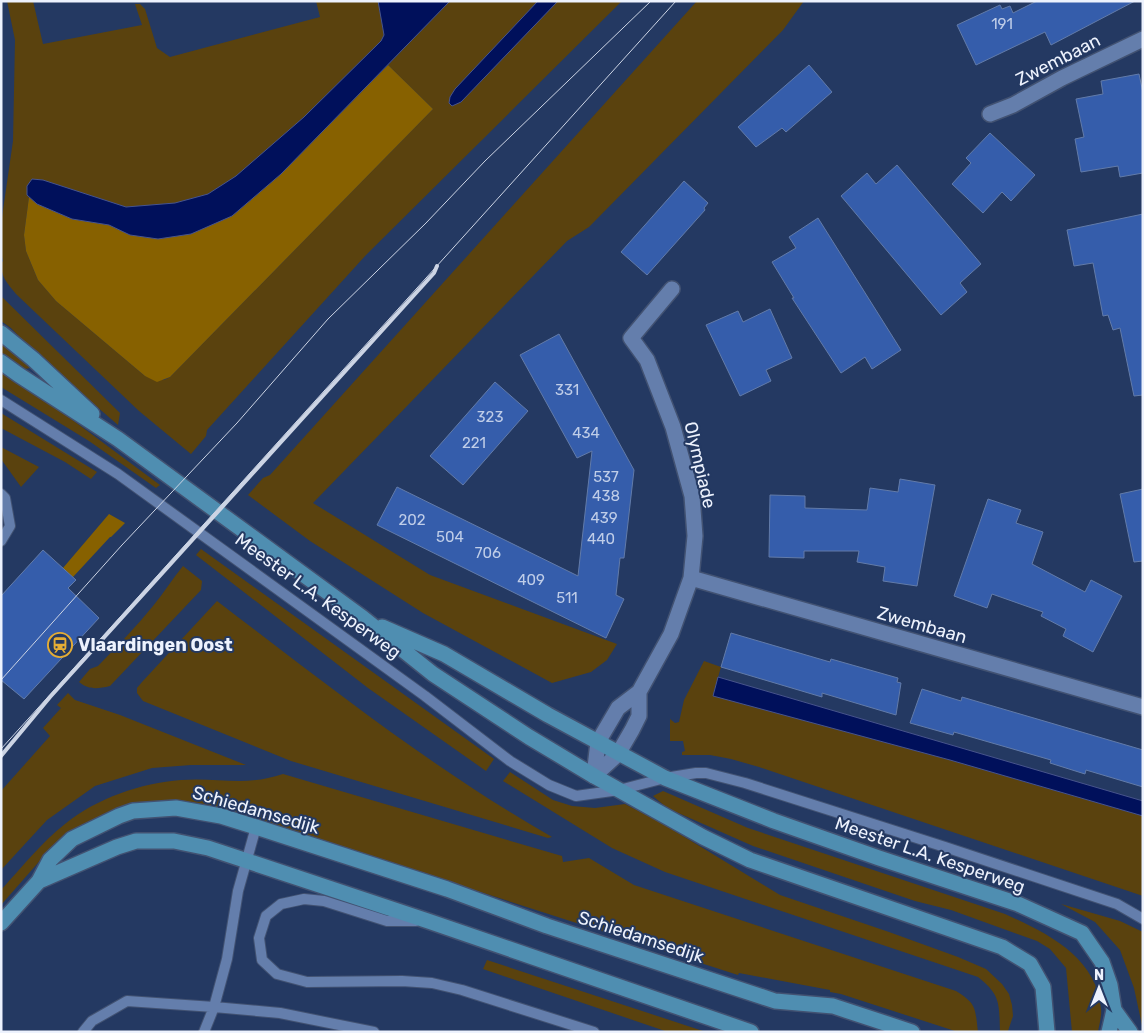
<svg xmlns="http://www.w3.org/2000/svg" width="1144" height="1033" viewBox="0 0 1144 1033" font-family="Rubik,sans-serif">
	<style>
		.green { fill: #5a420e }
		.forest { fill: #876100 }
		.water { fill: #00105b; stroke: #47548c }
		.building { fill: #355dab; stroke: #627ba9 }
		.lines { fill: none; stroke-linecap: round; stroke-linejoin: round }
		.lane-casing { stroke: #425272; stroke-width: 12 }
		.street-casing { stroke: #425272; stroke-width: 18 }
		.secondary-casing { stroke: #425272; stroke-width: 18 }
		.lane { stroke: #647eac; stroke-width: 10 }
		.street { stroke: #647eac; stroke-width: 15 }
		.secondary { stroke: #4f8eb1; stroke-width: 15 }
		.tram { stroke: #ccd4e4; stroke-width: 1 }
		.rail { stroke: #ccd4e4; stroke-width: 4 }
		.labels { text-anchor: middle; stroke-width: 4; stroke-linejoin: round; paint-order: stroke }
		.number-label { font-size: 15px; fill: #bfcde8 }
		.street-label { font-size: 18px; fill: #edf2fd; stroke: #243962 }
		.poi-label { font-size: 18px; font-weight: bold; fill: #edf2fd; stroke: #243962; text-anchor: start }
	</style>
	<rect width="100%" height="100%" fill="#243962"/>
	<!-- green -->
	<path class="green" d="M 7,1 L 33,1 L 43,44 L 142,25 L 135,4 L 140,4 L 145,9 L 157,48 L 170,57 L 320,17 L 316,1 L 378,1 L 384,35 L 381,41 L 304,117 L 236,176 L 208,194 L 175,203 L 126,207 L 43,180 L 27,195 L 29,197 L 24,235 L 26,251 L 38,280 L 56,301 L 145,376 L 164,380 L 170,377 L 433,109 L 388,65 L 450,1 L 538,1 L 455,89 L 461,102 L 558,1 L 622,1 L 366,255 L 207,430 L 206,436 L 191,454 L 139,411 L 16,294 C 7,283 1,277 1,263 L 3,261 L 1,252 L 1,224 L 13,141 L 15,40 Z
		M 697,1 L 804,1 L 783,30 L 589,227 L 567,241 L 313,503 L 430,575 L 617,644 L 607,660 L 591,672 L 552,683 L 423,613 L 310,541 L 248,495 L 263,478 L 270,475 Z
		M 1,296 L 120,413 L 118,425 L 36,354 L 11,328 L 1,321 Z
		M 1,341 L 31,365 L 30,368 L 25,369 L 1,353 Z
		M 1,370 L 51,404 L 160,485 L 156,488 L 89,441 L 1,387 Z
		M 1,413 L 97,472 L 91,479 L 65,462 L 1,428 Z
		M 1,447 L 39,467 L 21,487 L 1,459 Z
		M 201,549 L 494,759 L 486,771 L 368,688 L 196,555 Z
		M 183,566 L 202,581 L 201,590 L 110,686 C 97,689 89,690 79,682 L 90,669 L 98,666 C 117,646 136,627 153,606 C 164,593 172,579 183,566 Z
		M 217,601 C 326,684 433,769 552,837 L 548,838 L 291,761 L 143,701 L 137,693 L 137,688 L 142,682 Z
		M 704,661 L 721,667 L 713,695 L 950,760 L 1143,816 L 1143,896 L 759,767 L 731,759 L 710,755 L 682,755 L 682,752 L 685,751 L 683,741 L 670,741 L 670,719 L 675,723 L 679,722 L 684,700 Z
		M 68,693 L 75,700 L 120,715 L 246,765 L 191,765 L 152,768 L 95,786 L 47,820 L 1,870 L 1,791 L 50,736 L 43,728 L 61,708 L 57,705 Z
		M 510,772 L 553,800 L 572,806 L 595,808 L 625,804 L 660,822 L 780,895 L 889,932 L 958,957 L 986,969 L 1002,984 L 1009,994 L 1012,1005 L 1013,1016 L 1008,1031 L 1000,1032 C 999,1004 1001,995 978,977 L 665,872 L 612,848 L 503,781 Z
		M 283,774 L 562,856 L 563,862 L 589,858 L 634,885 L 956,991 C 977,1004 975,1008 978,1032 L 958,1032 L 841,994 L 830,992 L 830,990 L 739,973 L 738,975 L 216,807 L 179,800 L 134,806 L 44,856 L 1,905 L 1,890 C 22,867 41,843 65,824 C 97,798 141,783 181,780 C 218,777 245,787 283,774 Z
		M 663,791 L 748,828 L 1005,914 C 1047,933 1097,957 1101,1009 C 1102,1016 1099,1025 1098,1032 L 1072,1032 L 1066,968 L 1050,949 L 1037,941 L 951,910 L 915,901 L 753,846 L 667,808 L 653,796 Z
		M 1061,904 L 1120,921 L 1143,932 L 1143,1030 L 1134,988 L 1120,950 L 1095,922 Z
		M 487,960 L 706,1032 L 668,1032 L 483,969 Z"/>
	<!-- forest -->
	<path class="forest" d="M 388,65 L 433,109 L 170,377 L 157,382 L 145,376 L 56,301 L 38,280 L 26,251 L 24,235 L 29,197 L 37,204 L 72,219 L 109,225 L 130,235 L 232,216 L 281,174 Z
		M 109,514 L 125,523 L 111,537 L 110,537 L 73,577 L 63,568 Z"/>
	<!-- water -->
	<path class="water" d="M 378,1 L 450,1 L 281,174 L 232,216 L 191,234 L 158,239 L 130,235 L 109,225 L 72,219 L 37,204 L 27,195 L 27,186 L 32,179 L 43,180 L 126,207 L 175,203 L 208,194 L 236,176 L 304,117 L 381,41 L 384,35 Z
		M 538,1 L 558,1 L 461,102 L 452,106 L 449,103 L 450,97 L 455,89 Z
		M 718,677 L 1143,801 L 1143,816 L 950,760 L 713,696 Z"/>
	<!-- building -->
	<path class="building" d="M 1037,1 L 1135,1 L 1051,45 L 1045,32 L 976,65 L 957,25 L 1000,5 L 1002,9 L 1010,6 L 1013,13 Z
		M 809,65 L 832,92 L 786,132 L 782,128 L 756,147 L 738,127 Z
		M 1139,74 L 1143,93 L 1143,173 L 1120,177 L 1118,166 L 1081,172 L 1075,139 L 1084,137 L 1076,99 L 1103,94 L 1101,81 Z
		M 990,133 L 1035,175 L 1011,201 L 1002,192 L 983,213 L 952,184 L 971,163 L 966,158 Z
		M 897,165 L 981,264 L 960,283 L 967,292 L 941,315 L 841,196 L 867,173 L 876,184 Z
		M 684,181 L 708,203 L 704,208 L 705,210 L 647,275 L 621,252 Z
		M 1143,214 L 1143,395 L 1134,396 L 1120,328 L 1113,330 L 1108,315 L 1103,316 L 1093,263 L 1074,266 L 1067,230 Z
		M 818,218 L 901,350 L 872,369 L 865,357 L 841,373 L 792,298 L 794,298 L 772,262 L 796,248 L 789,237 Z
		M 770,309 L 792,358 L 766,370 L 771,381 L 740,396 L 706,325 L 738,311 L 743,322 Z
		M 559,334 L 634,470 L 624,558 L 620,558 L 616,595 L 624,599 L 606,638 L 377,525 L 397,487 L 578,576 L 592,451 L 577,458 L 520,355 Z
		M 495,382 L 528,411 L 463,485 L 430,456 Z
		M 900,479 L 935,485 L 917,586 L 883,581 L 885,567 L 857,562 L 859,551 L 804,551 L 804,558 L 769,557 L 770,495 L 805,496 L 805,508 L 867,510 L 870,488 L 898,492 Z
		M 1143,489 L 1143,561 L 1134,562 L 1120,494 Z
		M 988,499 L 1021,510 L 1016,523 L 1043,532 L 1032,564 L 1085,592 L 1091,580 L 1122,596 L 1093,652 L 1063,636 L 1066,629 L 1041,616 L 1043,612 L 992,594 L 987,608 L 954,596 Z
		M 43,550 L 76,580 L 68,588 L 99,618 L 24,699 L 1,680 L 1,596 Z
		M 731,633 L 830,662 L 831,659 L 898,678 L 897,682 L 901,683 L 896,715 L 822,693 L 822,697 L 721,667 Z
		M 922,689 L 961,701 L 962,697 L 1143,750 L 1143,787 L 1086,770 L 1085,774 L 1050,763 L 1051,760 L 954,732 L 953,735 L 910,723 Z"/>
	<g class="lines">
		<defs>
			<path id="lane" d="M 1,400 L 118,474 L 425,696 L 510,761 L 549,785 L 576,796 L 619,790 L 665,778 L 696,773 L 706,773 L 745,783 L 945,847 L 1117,904 L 1143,919
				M 1,494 L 5,498 L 10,526 L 1,541
				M 416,921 L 387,921 L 324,901 L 304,899 L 281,904 L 266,916 L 259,938 L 262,960 L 277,974 L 307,982 L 402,981 L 432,983 L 462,990 L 594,1032
				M 83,1032 L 92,1021 L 127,1001 L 214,1007 L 280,1013 L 374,1032
				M 204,1032 L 214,1007 L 227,959 L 238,891 L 256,827"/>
			<path id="street" d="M 990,114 L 1013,105 L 1062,78 L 1143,39
				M 691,578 L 1143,707
				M 594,776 L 598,742 L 618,708 L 639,692 L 671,634 L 691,578 L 695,536 L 692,496 L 673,427 L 647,360 L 631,338 L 672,289
				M 594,776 L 618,754 L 632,730 L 639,716 L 639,692"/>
			<path id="secondary" d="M 1,333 L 33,359 L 92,414
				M 1,362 L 19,375 L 118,439 L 363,618 L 433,674 L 529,737 L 594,776 L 703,837 L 750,860 L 1002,947 L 1030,964 L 1043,987 L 1047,1032
				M 382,627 L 444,654 L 548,715 L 665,778 L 774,821 L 879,858 L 1018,904 L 1082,933 L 1102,962 L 1110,985 L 1114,1010 L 1109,1032
				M 39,881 L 117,847 L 136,841 L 174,841 L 208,848 L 428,921 L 751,1032
				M 1,923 L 39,881 L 50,860 L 72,839 L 119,816 L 133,811 L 176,808 L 221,816 L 256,827 L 447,889 L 547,926 L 775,1001 L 833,1006 L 912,1032
				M 1114,1010 L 1130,1032"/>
		</defs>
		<!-- lane casing -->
		<use href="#lane" class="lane-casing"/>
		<!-- street casing -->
		<use href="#street" class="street-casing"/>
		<!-- secondary casing -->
		<use href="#secondary" class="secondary-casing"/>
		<!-- lane -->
		<use href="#lane" class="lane"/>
		<!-- street -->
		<use href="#street" class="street"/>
		<!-- secondary -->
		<use href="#secondary" class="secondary"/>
		<!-- tram -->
		<path class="tram" d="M 1,680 L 122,545 L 237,423 L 328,319 L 426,223 L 485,161 L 651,1
			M 1,749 L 676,1"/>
		<!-- rail -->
		<path class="rail" d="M 1,756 L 50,697 L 434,273 L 437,266"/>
	</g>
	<!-- icons -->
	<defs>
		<symbol id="station-ring" viewBox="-11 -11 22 22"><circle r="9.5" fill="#243962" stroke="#e5ad35" stroke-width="1.5"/><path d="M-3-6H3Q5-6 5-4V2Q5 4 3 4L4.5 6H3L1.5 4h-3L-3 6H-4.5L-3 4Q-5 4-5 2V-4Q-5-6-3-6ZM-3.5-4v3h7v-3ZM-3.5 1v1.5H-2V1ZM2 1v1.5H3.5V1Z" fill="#e5ad35"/></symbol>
	</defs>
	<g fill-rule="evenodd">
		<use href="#station-ring" x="46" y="631" width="28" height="28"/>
	</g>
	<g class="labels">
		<!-- number labels -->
		<g class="number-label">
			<text x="1002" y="29">191</text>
			<text x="567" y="395">331</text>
			<text x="490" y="422">323</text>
			<text x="586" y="438">434</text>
			<text x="474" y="448">221</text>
			<text x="606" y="482">537</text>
			<text x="606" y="501">438</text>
			<text x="604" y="523">439</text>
			<text x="412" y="525">202</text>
			<text x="450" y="542">504</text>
			<text x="601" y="544">440</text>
			<text x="488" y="558">706</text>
			<text x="531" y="585">409</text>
			<text x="567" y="603">511</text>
		</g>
		<!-- street labels -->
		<g class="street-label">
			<text transform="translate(1058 60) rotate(-27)" y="6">Zwembaan</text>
			<text transform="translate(700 465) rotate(77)" y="6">Olympiade</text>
			<text transform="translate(318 596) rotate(36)" y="6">Meester L.A. Kesperweg</text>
			<text transform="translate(922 625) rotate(16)" y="6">Zwembaan</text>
			<text transform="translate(256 810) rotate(16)" y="6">Schiedamsedijk</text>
			<text transform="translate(930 855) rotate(19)" y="6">Meester L.A. Kesperweg</text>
			<text transform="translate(641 937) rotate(18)" y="6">Schiedamsedijk</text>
		</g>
		<!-- poi labels -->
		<g class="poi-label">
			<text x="78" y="651">Vlaardingen Oost</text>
		</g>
	</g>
	<!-- border -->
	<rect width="1144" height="1033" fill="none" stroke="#edf2fd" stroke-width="5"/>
	<!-- north arrow -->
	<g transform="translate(1099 988)" stroke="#243962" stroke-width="4" paint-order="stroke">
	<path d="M0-4L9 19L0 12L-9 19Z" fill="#edf2fd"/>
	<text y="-8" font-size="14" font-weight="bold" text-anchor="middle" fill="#edf2fd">N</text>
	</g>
</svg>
